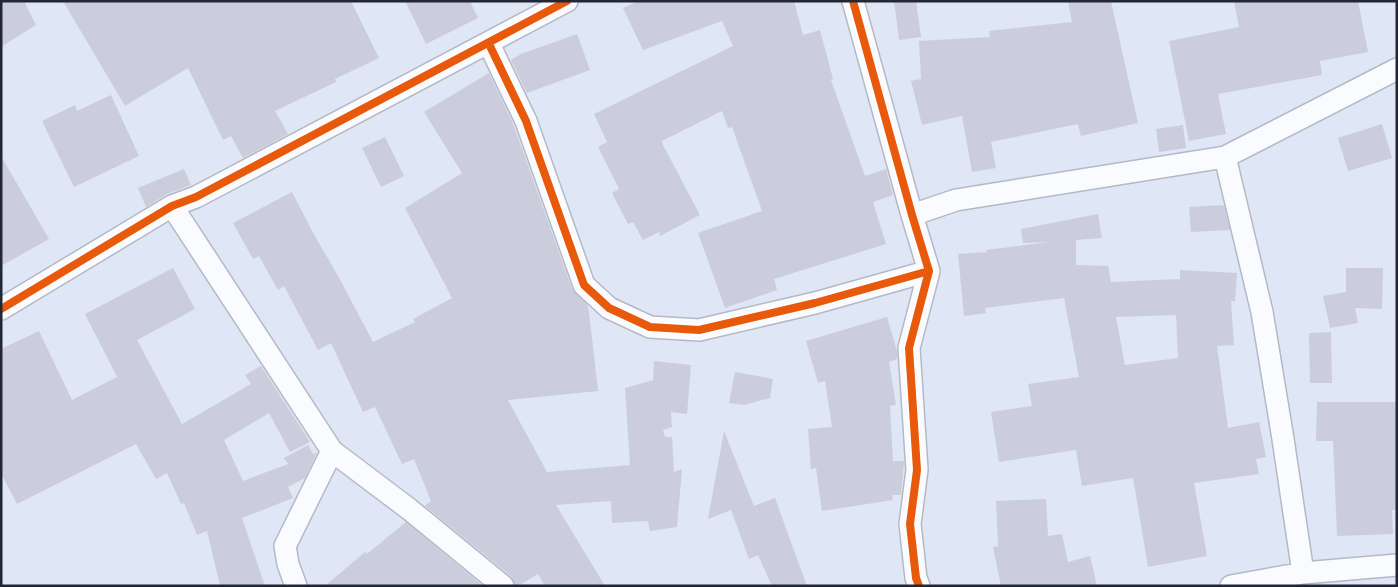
<svg xmlns="http://www.w3.org/2000/svg" width="1398" height="587" viewBox="0 0 1398 587" font-family="'Asap Condensed',sans-serif">
	<style>
		.building { fill: #cbcddd; fill-rule: evenodd }
		.lines { fill: none; stroke-linecap: round; stroke-linejoin: round }
		.minor-casing { stroke: #b4b9c6; stroke-width: 24 }
		.minor { stroke: #fafbfe; stroke-width: 21 }
		.cycleway-casing { stroke: #fff; stroke-width: 11 }
		.cycleway { stroke: #e8590c; stroke-width: 8 }
	</style>
	<rect width="100%" height="100%" fill="#dfe6f5"/>
	<!-- building -->
	<path class="building" d="M 1,1 L 24,1 L 36,25 L 1,47 Z
		M 63,1 L 351,1 L 379,58 L 335,79 L 336,82 L 275,111 L 288,134 L 243,158 L 231,136 L 223,140 L 188,68 L 125,106 Z
		M 405,1 L 470,1 L 478,18 L 426,44 Z
		M 638,1 L 794,1 L 803,35 L 820,30 L 833,79 L 831,80 L 865,176 L 886,169 L 893,195 L 873,202 L 886,244 L 774,279 L 777,290 L 725,308 L 698,233 L 762,211 L 732,127 L 728,128 L 722,111 L 662,141 L 663,145 L 700,215 L 660,236 L 659,232 L 643,240 L 633,222 L 628,224 L 612,193 L 619,189 L 598,147 L 607,142 L 594,114 L 733,46 L 722,21 L 643,50 L 623,8 Z
		M 894,1 L 916,1 L 921,37 L 899,40 Z
		M 1068,1 L 1111,1 L 1138,123 L 1081,136 L 1078,124 L 991,142 L 996,168 L 972,172 L 962,116 L 922,125 L 911,81 L 921,79 L 919,41 L 990,37 L 989,31 L 1072,22 Z
		M 1234,1 L 1358,1 L 1368,52 L 1320,61 L 1322,75 L 1218,94 L 1226,134 L 1189,141 L 1169,41 L 1239,27 Z
		M 577,34 L 590,70 L 527,93 L 511,60 L 521,54 Z
		M 489,73 L 514,126 L 572,289 L 587,304 L 589,312 L 598,391 L 508,400 L 547,472 L 630,465 L 625,388 L 653,380 L 654,361 L 691,365 L 687,414 L 671,412 L 672,427 L 663,430 L 665,437 L 672,437 L 674,472 L 682,469 L 677,527 L 650,531 L 648,521 L 612,523 L 611,501 L 556,505 L 605,586 L 545,586 L 538,574 L 518,586 L 515,586 L 511,576 L 425,506 L 431,501 L 414,459 L 402,464 L 375,407 L 363,412 L 331,343 L 318,350 L 284,286 L 278,290 L 259,256 L 253,259 L 233,223 L 292,192 L 312,231 L 337,274 L 373,342 L 415,322 L 413,319 L 452,298 L 405,208 L 462,173 L 424,112 Z
		M 111,95 L 139,156 L 74,187 L 42,121 L 75,105 L 77,111 Z
		M 1382,124 L 1392,158 L 1348,171 L 1338,138 Z
		M 1183,125 L 1186,148 L 1159,152 L 1156,129 Z
		M 385,137 L 404,176 L 381,187 L 362,148 Z
		M 1,156 L 49,239 L 1,266 Z
		M 184,169 L 191,185 L 167,194 L 146,207 L 138,188 Z
		M 1224,205 L 1230,230 L 1191,232 L 1189,207 Z
		M 1098,214 L 1102,238 L 1076,240 L 1076,265 L 1108,266 L 1111,282 L 1180,279 L 1180,270 L 1237,273 L 1235,301 L 1231,301 L 1234,345 L 1217,346 L 1228,428 L 1259,422 L 1266,457 L 1256,459 L 1259,474 L 1194,483 L 1207,556 L 1148,567 L 1133,478 L 1082,486 L 1076,450 L 999,462 L 991,412 L 1032,406 L 1028,384 L 1079,377 L 1064,298 L 985,308 L 986,313 L 964,316 L 958,254 L 987,252 L 986,250 L 1049,242 L 1023,243 L 1021,229 ZM 1176,315 L 1178,358 L 1125,365 L 1116,317 Z
		M 173,268 L 195,309 L 137,340 L 182,424 L 251,384 L 245,375 L 261,366 L 310,442 L 290,452 L 269,413 L 224,440 L 243,481 L 288,464 L 284,458 L 308,445 L 313,454 L 317,453 L 305,478 L 288,487 L 293,498 L 242,518 L 265,586 L 220,586 L 207,531 L 197,535 L 184,503 L 181,504 L 167,473 L 156,479 L 136,444 L 17,504 L 1,473 L 1,349 L 39,331 L 72,400 L 117,377 L 85,314 Z
		M 1346,268 L 1383,268 L 1382,309 L 1355,308 L 1358,323 L 1330,328 L 1323,296 L 1346,292 Z
		M 887,317 L 897,351 L 897,359 L 889,362 L 896,405 L 890,406 L 893,461 L 904,461 L 901,495 L 892,495 L 893,500 L 822,511 L 816,468 L 811,469 L 808,429 L 832,427 L 825,381 L 818,383 L 806,341 Z
		M 1331,332 L 1332,383 L 1310,383 L 1309,333 Z
		M 735,372 L 773,379 L 770,398 L 744,405 L 729,403 Z
		M 1317,402 L 1397,402 L 1397,510 L 1392,510 L 1393,534 L 1337,536 L 1333,441 L 1316,441 Z
		M 724,431 L 754,506 L 775,498 L 807,586 L 772,586 L 758,555 L 749,559 L 731,510 L 708,519 Z
		M 1046,499 L 1048,536 L 1062,534 L 1068,562 L 1090,556 L 1097,586 L 1001,586 L 993,547 L 998,546 L 996,501 Z
		M 406,522 L 483,586 L 325,586 L 365,552 L 367,554 Z"/>
	<g class="lines">
		<defs>
			<path id="minor" d="M 853,1 L 912,215 L 929,271 L 909,348 L 917,470 L 910,524 L 916,578 L 919,586
				M 489,44 L 526,121 L 584,285 L 609,308 L 650,327 L 699,330 L 815,303 L 929,271
				M 1225,157 L 1262,312 L 1283,439 L 1303,573
				M 172,206 L 332,451 L 409,509 L 503,586
				M 912,215 L 956,200 L 1225,157 L 1397,69
				M 1,309 L 172,206 L 196,197 L 567,1
				M 296,586 L 288,564 L 285,546 L 332,451
				M 1231,586 L 1303,573 L 1397,565"/>
		</defs>
		<!-- minor casing -->
		<use href="#minor" class="minor-casing"/>
		<!-- minor -->
		<use href="#minor" class="minor"/>
		<defs>
			<path id="cycleway" d="M 853,1 L 912,215 L 929,271 L 909,348 L 917,470 L 910,524 L 916,578 L 919,586
				M 489,44 L 526,121 L 584,285 L 609,308 L 650,327 L 699,330 L 815,303 L 929,271
				M 1,309 L 172,206 L 196,197 L 567,1"/>
		</defs>
		<!-- cycleway casing -->
		<use href="#cycleway" class="cycleway-casing"/>
		<!-- cycleway -->
		<use href="#cycleway" class="cycleway"/>
	</g>
	<!-- border -->
	<rect width="1398" height="587" fill="none" stroke="#212734" stroke-width="5"/>
</svg>
